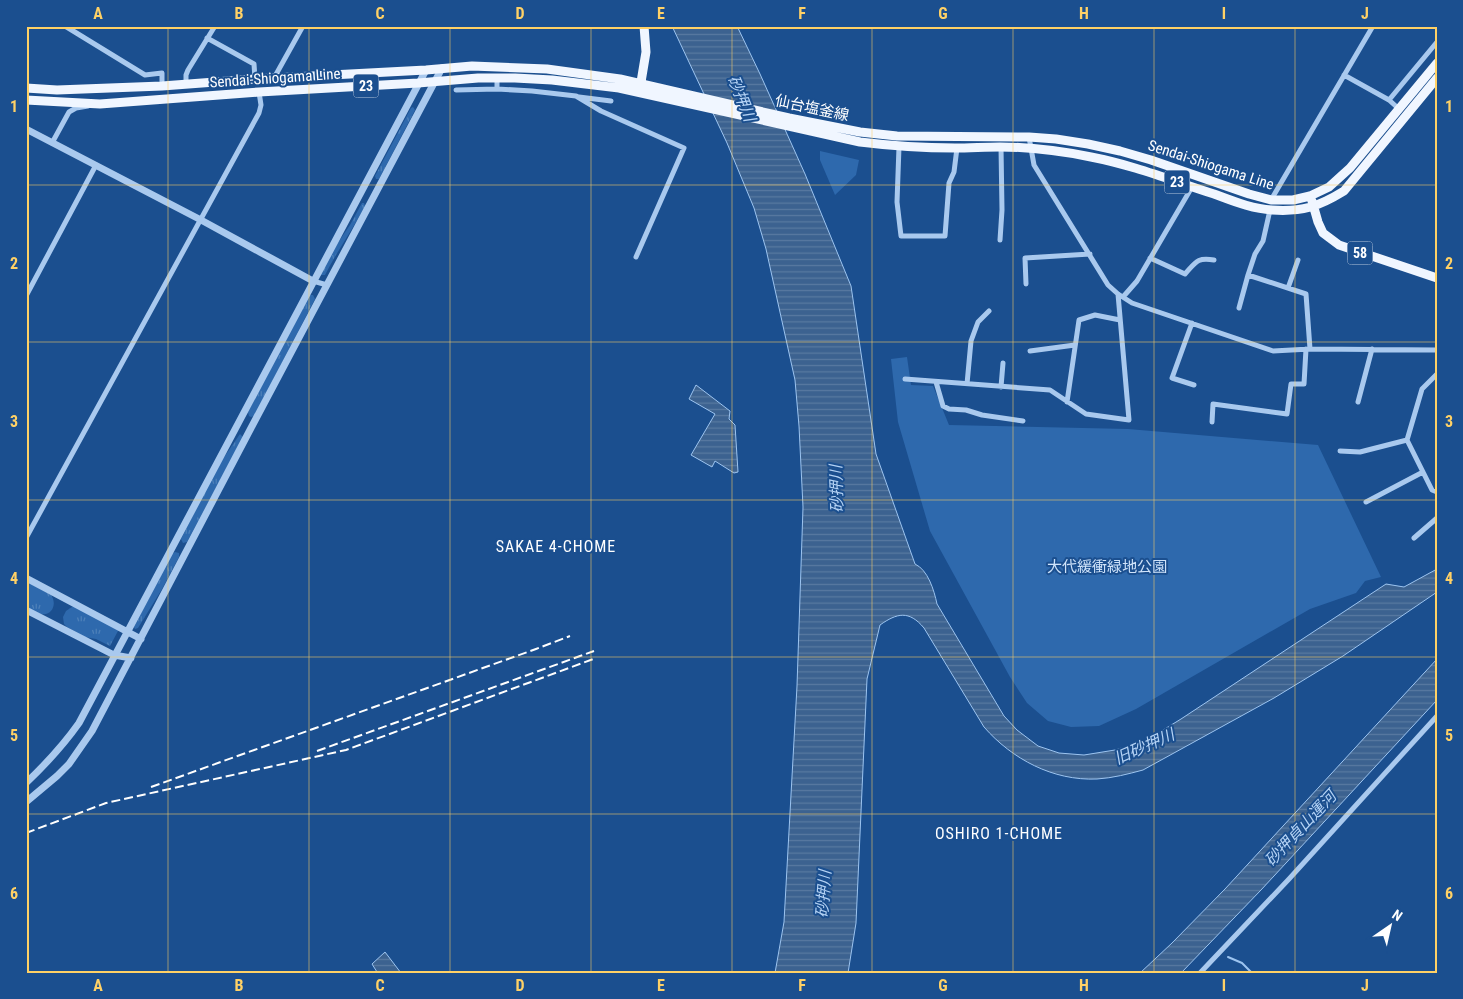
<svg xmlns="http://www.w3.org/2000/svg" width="1463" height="999" viewBox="0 0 1463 999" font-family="'Roboto Condensed','Noto Sans JP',sans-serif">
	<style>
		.grass { fill: url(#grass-tufts) }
		.park { fill: #2e69ad }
		.water { fill: url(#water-rules); stroke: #9cc4f0 }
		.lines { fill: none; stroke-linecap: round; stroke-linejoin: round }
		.stream { stroke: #9cc4f0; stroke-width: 2 }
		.minor { stroke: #a9c9ee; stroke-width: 5 }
		.tertiary { stroke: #a9c9ee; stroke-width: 7 }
		.primary { stroke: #f0f6ff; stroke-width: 9 }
		.rail { stroke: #fff; stroke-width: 2; stroke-dasharray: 9 4; stroke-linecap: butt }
		.grid { fill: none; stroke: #ffd166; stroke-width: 1; stroke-opacity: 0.55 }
		.labels { text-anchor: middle; stroke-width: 4; stroke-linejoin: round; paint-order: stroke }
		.shield { fill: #1b4f8f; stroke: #bbcadd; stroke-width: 1 }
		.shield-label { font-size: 14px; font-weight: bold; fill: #fff }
		.street-label { font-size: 15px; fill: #fff; stroke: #1b4f8f }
		.park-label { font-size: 15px; fill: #cfe3fa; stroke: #1b4f8f }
		.water-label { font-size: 16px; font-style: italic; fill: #b5d3f5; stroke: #1b4f8f }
		.neighbourhood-label { font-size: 16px; letter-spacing: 1px; fill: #fff; stroke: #1b4f8f }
		.neatline { fill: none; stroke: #ffd166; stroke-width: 2 }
		.grid-label { font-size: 16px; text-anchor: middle; font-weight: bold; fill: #ffd166 }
	</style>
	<defs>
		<pattern id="grass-tufts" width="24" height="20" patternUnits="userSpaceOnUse" patternTransform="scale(1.25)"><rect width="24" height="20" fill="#2e69ad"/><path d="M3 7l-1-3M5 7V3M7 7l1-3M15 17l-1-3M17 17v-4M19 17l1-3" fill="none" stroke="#4d80b9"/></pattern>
		<pattern id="water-rules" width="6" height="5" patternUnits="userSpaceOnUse" patternTransform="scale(1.25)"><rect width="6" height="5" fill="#3c6290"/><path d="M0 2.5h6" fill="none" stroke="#597aa1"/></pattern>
	</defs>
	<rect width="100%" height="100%" fill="#1b4f8f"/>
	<!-- grass -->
	<path class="grass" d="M 413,107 L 415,110 L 379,179 L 376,179 L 375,176 L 411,108 Z
		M 362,203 L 364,203 L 365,206 C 353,229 337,251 325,275 L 321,275 L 321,274 L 333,250 L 350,225 Z
		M 310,295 L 313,295 L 315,299 L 254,416 L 251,417 L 249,416 L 248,412 Z
		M 240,434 L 243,437 L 187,542 L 183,543 L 181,539 L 218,466 Z
		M 175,552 L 179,553 L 179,557 L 162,589 L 138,628 L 135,629 L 134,627 L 172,554 Z
		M 26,581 L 51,595 C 57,603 53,616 41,614 C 36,613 31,609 26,607 Z
		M 72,607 L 76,607 L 119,629 L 110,646 L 96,639 L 85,637 L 67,627 L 64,624 L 63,617 L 66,611 Z"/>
	<!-- park -->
	<path class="park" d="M 820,151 L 859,160 L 856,175 L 835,195 L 820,160 Z
		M 907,357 L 911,385 L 933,386 L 949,425 L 1128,429 L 1318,445 L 1381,577 L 1365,581 L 1356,593 L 1310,609 L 1136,709 L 1099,726 L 1071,727 L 1048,721 L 1027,703 L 1010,677 L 930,531 L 898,422 L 891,359 Z"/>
	<!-- water -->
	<path class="water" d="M 672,26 L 737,26 L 760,74 L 805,174 L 851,286 L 876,454 L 915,564 C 928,570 934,590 937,604 L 1004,716 L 1017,730 L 1038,746 L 1059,753 L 1084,755 L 1115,750 L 1145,741 L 1181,719 L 1386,584 L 1404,587 L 1437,569 L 1437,592 L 1343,656 L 1274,698 L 1143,770 C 1128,774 1113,778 1097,779 C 1053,781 1012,759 984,727 L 924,628 C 909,610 897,613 880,625 L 867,679 L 856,923 L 848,973 L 775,973 L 784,922 L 797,686 L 803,507 L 799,426 L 795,380 L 766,249 L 754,208 L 727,143 Z
		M 696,385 L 730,411 L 729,419 L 735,425 L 738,472 L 734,473 L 715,461 L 712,467 L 691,455 L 715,414 L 689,399 Z
		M 1437,659 L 1437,700 L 1261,890 L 1181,973 L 1140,973 L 1172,943 L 1225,889 Z
		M 385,952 L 401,973 L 376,973 L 377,972 L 372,964 Z"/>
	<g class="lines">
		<!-- stream -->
		<path class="stream" d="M 1228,957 L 1242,963 L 1252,973"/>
		<!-- minor -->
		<path class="minor" d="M 65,26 L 145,75 L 162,73 L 162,86
			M 207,38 L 254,64 L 255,79
			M 1344,75 L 1389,100 L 1399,109
			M 274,78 L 303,26
			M 497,78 L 497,89 L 532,91 L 576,96 L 601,111 L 684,148 L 636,257
			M 186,84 L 186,75 L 188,70 L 215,26
			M 456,90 L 497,89
			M 579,97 L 611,101
			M 1389,100 L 1437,42
			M 1029,137 L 1034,165 L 1108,285 L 1118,294 L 1132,303 L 1273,351 L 1310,349 L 1437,350
			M 52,143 L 69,112 L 76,108 L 88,106
			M 899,147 L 897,202 L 901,236 L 945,236 L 949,183 L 954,172 L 957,148
			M 1271,200 L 1373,26
			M 1000,240 L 1002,210 L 1001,147
			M 1150,258 L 1185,274 C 1196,262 1197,257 1214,260
			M 1248,275 L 1255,254 L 1263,241 L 1270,210
			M 313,281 L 327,285
			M 1026,284 L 1025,258 L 1090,254
			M 1288,288 L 1298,260
			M 26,296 L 96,165
			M 1123,297 L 1137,281 L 1192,187
			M 1239,308 L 1248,275 L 1306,294 L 1310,349
			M 1192,323 L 1172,378 L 1194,385
			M 1030,351 L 1075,345
			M 1437,374 L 1422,389 L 1407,440 L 1432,490 L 1437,492
			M 905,379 L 1050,390 L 1086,414 L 1129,420 L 1118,294
			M 936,382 L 943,406 L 949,409 L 966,410 L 982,415 L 1023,421
			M 967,384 L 971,341 L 978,322 L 989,311
			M 1001,387 L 1003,363
			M 1067,402 L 1079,320 L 1095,315 L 1120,320
			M 1358,402 L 1372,349
			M 1212,422 L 1213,404 L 1287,414 L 1291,384 L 1304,384 L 1306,349
			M 1340,451 L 1360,452 L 1407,440
			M 1366,502 L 1423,472
			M 26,538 L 259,113 L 261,105 L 259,92
			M 1414,538 L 1437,518
			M 1200,973 L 1289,879 L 1437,716"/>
		<!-- tertiary -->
		<path class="tertiary" d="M 26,129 L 201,220 L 313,281
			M 26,578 L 141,639
			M 26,610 L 114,655 L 131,658
			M 26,783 C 47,763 62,747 79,723 L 426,70
			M 26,802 L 57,776 L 69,764 L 92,731 L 251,428 L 442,68"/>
		<!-- primary -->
		<path class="primary" d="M 26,88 L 57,90 L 162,86 L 255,79 L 426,70 L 472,66 L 547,69 L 620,79 L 789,118 L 860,132 L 897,136 L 1029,137 L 1056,139 L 1088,144 L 1120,151 L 1151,160 L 1249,194 L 1271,200 L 1293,200 L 1310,196 L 1329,187 L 1350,168 L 1437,63
			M 640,88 L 646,52 L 644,26
			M 26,100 L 100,104 L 259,92 L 418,83 L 478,78 L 515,78 L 552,80 L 619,88 L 860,142 C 892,146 923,148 955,148 C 970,148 985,147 1000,147 C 1031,147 1061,151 1091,157 C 1133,165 1173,181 1214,194 C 1233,201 1252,209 1272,210 C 1302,212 1318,207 1344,191 L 1437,78
			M 1312,201 L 1318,222 L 1323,233 L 1339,245 L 1437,278"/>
		<!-- rail -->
		<path class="rail" d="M 317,751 L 594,651
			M 151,787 L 536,649 L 570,636
			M 26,833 L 106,803 L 346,750 L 596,658"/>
	</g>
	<!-- grid -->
	<path class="grid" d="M 168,26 L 168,973M 309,26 L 309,973M 450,26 L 450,973M 591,26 L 591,973M 732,26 L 732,973M 872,26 L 872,973M 1013,26 L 1013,973M 1154,26 L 1154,973M 1295,26 L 1295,973M 26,185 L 1437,185M 26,342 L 1437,342M 26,500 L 1437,500M 26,657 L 1437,657M 26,814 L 1437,814"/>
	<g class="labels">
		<!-- shield labels -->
		<g class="shield">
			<rect x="353.5" y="74.5" width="25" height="23" rx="4"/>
			<rect x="1164.5" y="170.5" width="25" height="23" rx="4"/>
			<rect x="1347.5" y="241.5" width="25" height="23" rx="4"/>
		</g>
		<g class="shield-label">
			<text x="366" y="91">23</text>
			<text x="1177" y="187">23</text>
			<text x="1360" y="258">58</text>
		</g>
		<!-- street labels -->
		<g class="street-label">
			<text transform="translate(275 78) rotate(-4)" y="5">Sendai-Shiogama Line</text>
			<text transform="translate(812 108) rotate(12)" y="5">仙台塩釜線</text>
			<text transform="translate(1211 165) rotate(18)" y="5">Sendai-Shiogama Line</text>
		</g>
		<!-- park labels -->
		<g class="park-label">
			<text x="1107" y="572">大代緩衝緑地公園</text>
		</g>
		<!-- water labels -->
		<g class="water-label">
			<text transform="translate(742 98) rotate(68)" y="6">砂押川</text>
			<text transform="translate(836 489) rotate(-92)" y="6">砂押川</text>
			<text transform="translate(1144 746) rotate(-24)" y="6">旧砂押川</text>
			<text transform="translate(1300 828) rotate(-47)" y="6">砂押貞山運河</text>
			<text transform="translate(823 894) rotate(-86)" y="6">砂押川</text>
		</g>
		<!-- neighbourhood labels -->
		<g class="neighbourhood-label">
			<text x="556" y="552">SAKAE 4-CHOME</text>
			<text x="999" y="839">OSHIRO 1-CHOME</text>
		</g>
	</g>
	<!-- border -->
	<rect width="1463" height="999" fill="none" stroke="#1b4f8f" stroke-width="55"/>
	<!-- north arrow -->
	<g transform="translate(1390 926) rotate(34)" stroke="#1b4f8f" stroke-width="4" paint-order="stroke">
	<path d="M0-4L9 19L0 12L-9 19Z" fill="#ffffff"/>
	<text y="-8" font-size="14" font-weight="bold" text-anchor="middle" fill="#ffffff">N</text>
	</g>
	<rect x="28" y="28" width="1408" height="944" class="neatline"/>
	<g class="grid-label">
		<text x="98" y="19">A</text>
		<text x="239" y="19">B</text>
		<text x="380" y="19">C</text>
		<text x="520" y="19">D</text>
		<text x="661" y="19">E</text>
		<text x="802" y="19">F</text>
		<text x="943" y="19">G</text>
		<text x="1084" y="19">H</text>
		<text x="1224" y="19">I</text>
		<text x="1365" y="19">J</text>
		<text x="14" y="112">1</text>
		<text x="1449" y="112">1</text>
		<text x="14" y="269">2</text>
		<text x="1449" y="269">2</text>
		<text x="14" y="427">3</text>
		<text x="1449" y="427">3</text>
		<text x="14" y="584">4</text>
		<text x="1449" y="584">4</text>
		<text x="14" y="741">5</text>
		<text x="1449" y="741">5</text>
		<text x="14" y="899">6</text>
		<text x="1449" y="899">6</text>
		<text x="98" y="991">A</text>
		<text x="239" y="991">B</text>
		<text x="380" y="991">C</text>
		<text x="520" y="991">D</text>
		<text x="661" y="991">E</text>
		<text x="802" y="991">F</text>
		<text x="943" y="991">G</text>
		<text x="1084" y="991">H</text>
		<text x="1224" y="991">I</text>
		<text x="1365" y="991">J</text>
	</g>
</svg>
